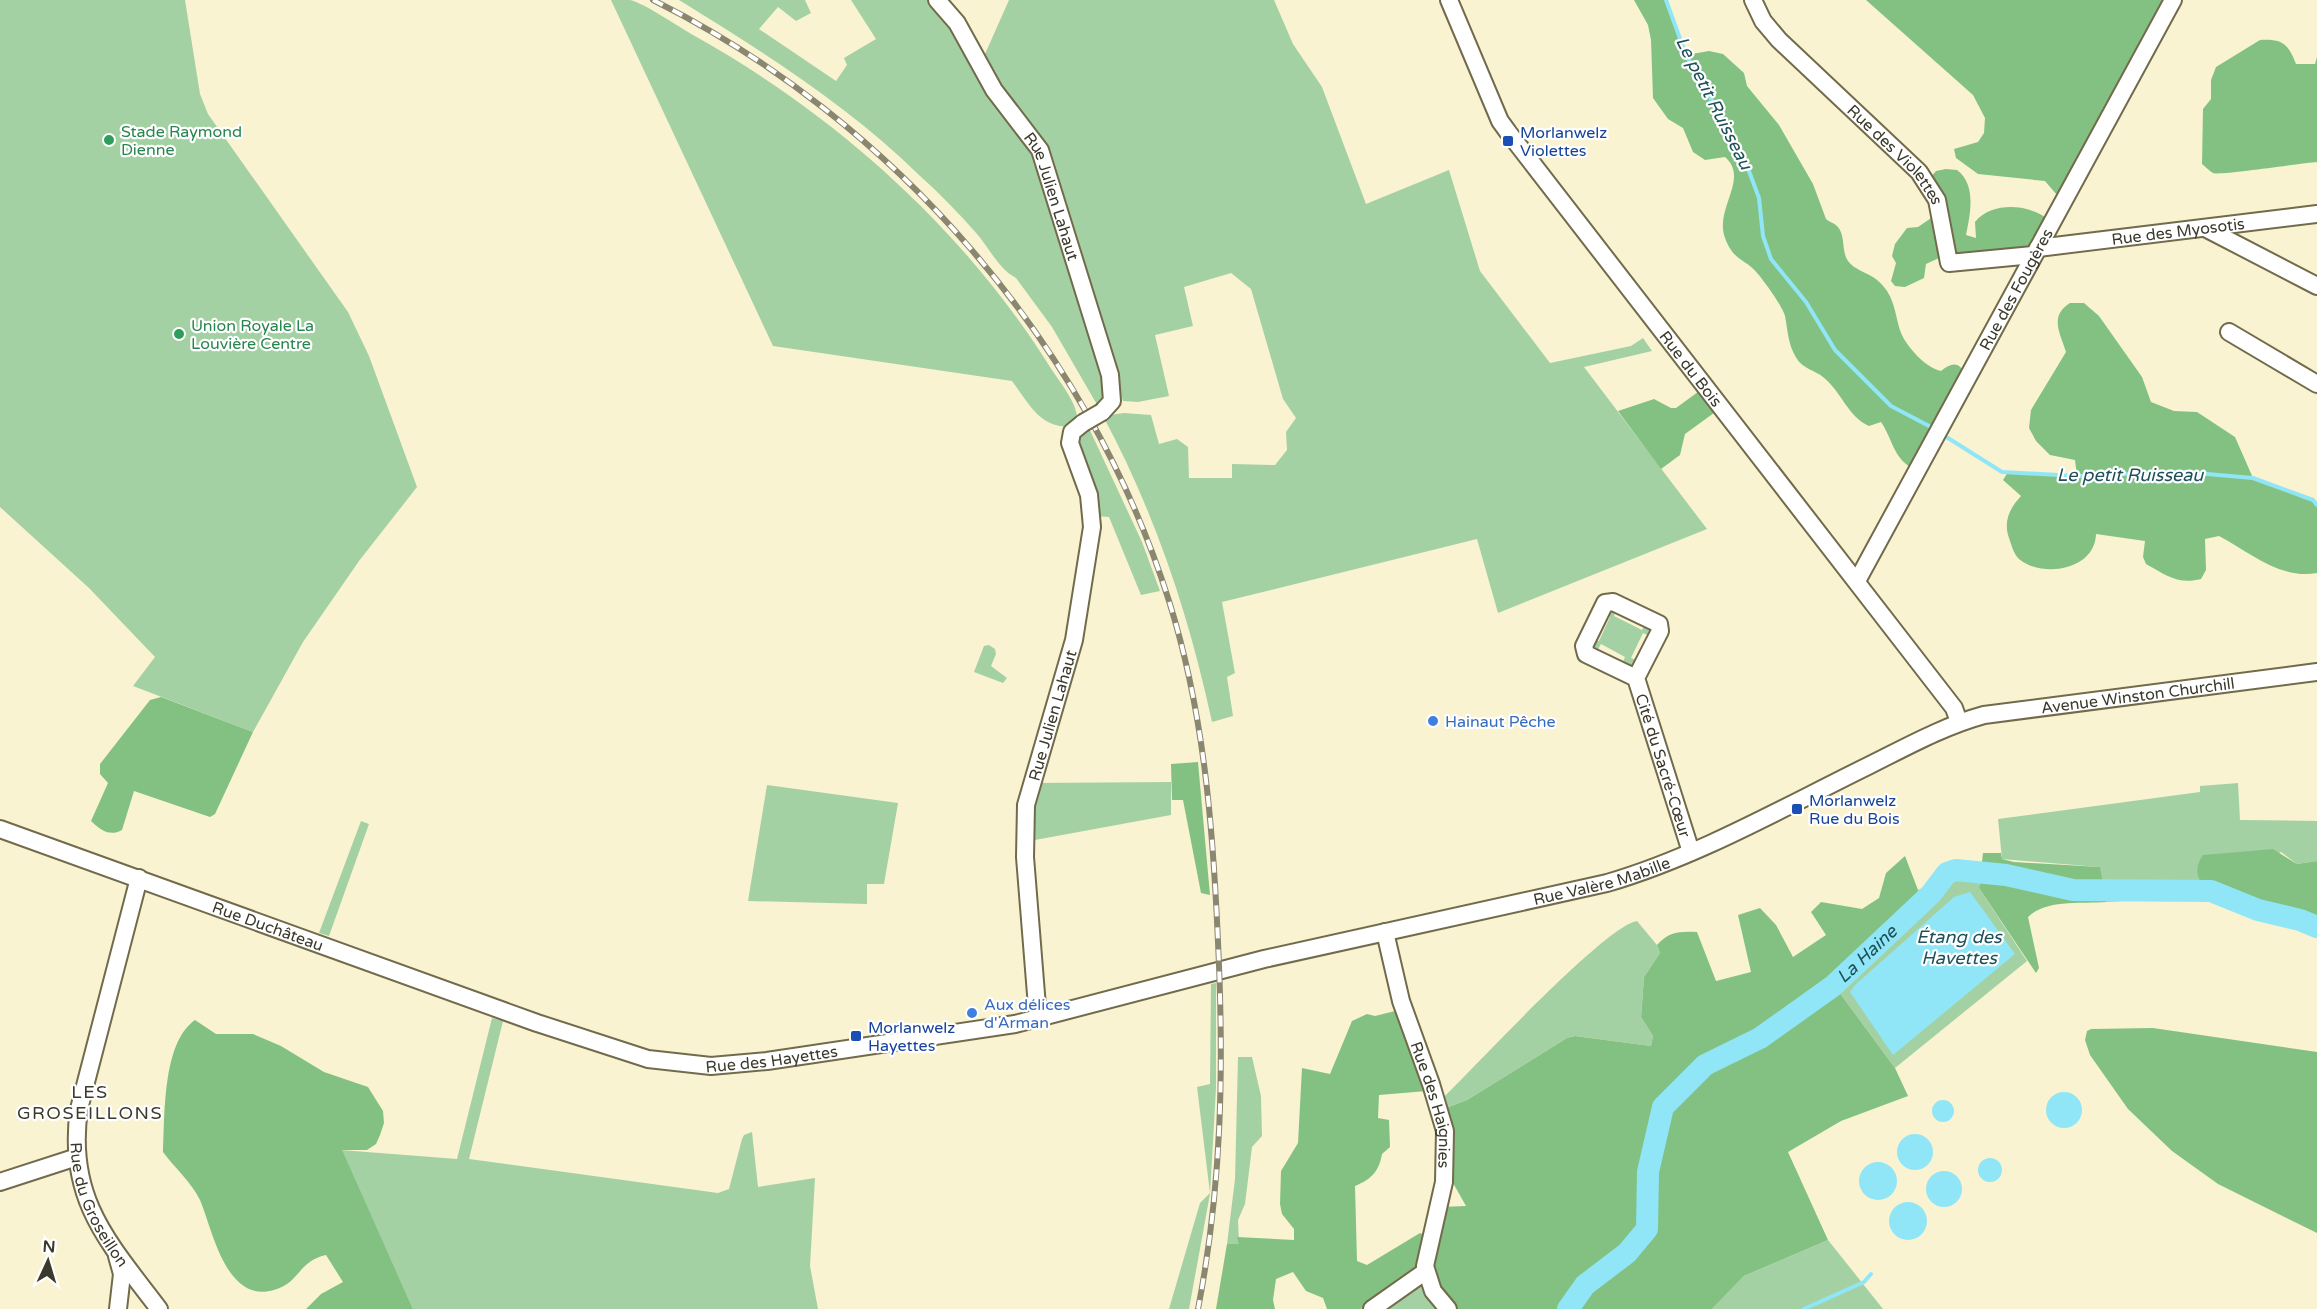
<svg xmlns="http://www.w3.org/2000/svg" width="2317" height="1309" viewBox="0 0 2317 1309" font-family="'Varela Round',sans-serif">
	<style>
		.green { fill: #a4d1a3 }
		.forest { fill: #83c183 }
		.water { fill: #90e6f7 }
		.lines { fill: none; stroke-linecap: round; stroke-linejoin: round }
		.stream { stroke: #90e6f7; stroke-width: 4 }
		.river { stroke: #90e6f7; stroke-width: 22 }
		.minor-casing { stroke: #716b4c; stroke-width: 20 }
		.minor { stroke: #fff; stroke-width: 16 }
		.rail-casing { stroke: #8a8670; stroke-width: 6 }
		.rail { stroke: #fff; stroke-width: 4; stroke-dasharray: 11; stroke-linecap: butt }
		.minor-bridge-casing { stroke: #716b4c; stroke-width: 20; stroke-linecap: butt }
		.minor-bridge { stroke: #fff; stroke-width: 16 }
		.leisure-dot { fill: #2e9e5b; stroke: #fff; stroke-width: 2 }
		.transit-dot { fill: #1a4fb4; stroke: #fff; stroke-width: 2 }
		.shop-dot { fill: #3f7fe0; stroke: #fff; stroke-width: 2 }
		.labels { text-anchor: middle; stroke-width: 4.5; stroke-linejoin: round; paint-order: stroke }
		.leisure-label { font-size: 16px; fill: #27864d; stroke: #fff; text-anchor: start }
		.transit-label { font-size: 16px; fill: #164399; stroke: #fff; text-anchor: start }
		.street-label { font-size: 16px; fill: #3b392b; stroke: #fff }
		.shop-label { font-size: 16px; fill: #366cbe; stroke: #fff; text-anchor: start }
		.water-label { font-size: 18px; font-style: italic; fill: #1d5059; stroke: #fff }
		.neighbourhood-label { font-size: 18px; letter-spacing: 1.5px; fill: #3b392b; stroke: #fff }
	</style>
	<rect width="100%" height="100%" fill="#f9f3d1"/>
	<!-- green -->
	<path class="green" d="M 0,0 L 185,0 L 200,94 L 208,114 L 348,312 L 369,356 L 417,487 L 359,561 L 303,642 L 253,732 L 133,686 L 155,657 L 89,588 L 0,507 Z
		M 611,0 C 617,0 624,0 630,0 C 644,3 679,27 693,35 C 835,114 963,228 1050,367 C 1060,383 1081,406 1077,426 C 1041,431 1031,406 1012,381 L 773,346 Z
		M 679,0 L 805,0 L 811,13 L 796,21 L 778,7 L 759,29 L 836,81 L 847,65 L 844,58 L 876,39 L 851,0 L 937,0 L 981,63 L 1009,0 L 1274,0 L 1293,44 L 1322,87 L 1366,204 L 1449,170 L 1480,271 L 1550,363 L 1631,346 L 1643,338 L 1652,351 L 1584,367 L 1707,529 L 1498,613 L 1477,539 L 1222,602 L 1235,673 L 1227,677 L 1233,716 L 1212,722 C 1189,615 1155,513 1103,416 L 1124,413 L 1151,415 L 1159,444 L 1177,439 L 1188,447 L 1189,478 L 1232,478 L 1232,464 L 1275,465 L 1287,450 L 1286,432 L 1296,418 L 1283,399 L 1251,289 L 1231,273 L 1184,287 L 1193,326 L 1155,335 L 1169,396 L 1138,402 L 1123,401 L 1118,386 L 1099,408 L 1052,327 L 1016,278 C 999,269 989,248 977,234 C 959,213 939,193 919,175 C 848,105 763,52 679,0 Z
		M 1088,426 L 1142,542 L 1160,591 L 1141,595 L 1109,517 L 1093,516 L 1076,437 Z
		M 1617,607 L 1614,616 L 1642,630 L 1645,623 L 1654,627 L 1652,637 L 1643,633 L 1631,658 L 1639,661 L 1635,669 L 1621,666 L 1625,657 L 1601,644 L 1596,653 L 1589,649 L 1593,639 L 1599,641 L 1610,617 L 1603,613 Z
		M 989,645 L 995,649 L 996,654 L 991,666 L 1007,678 L 1003,683 L 974,672 L 984,646 Z
		M 1171,782 L 1171,815 L 1024,842 L 1031,783 Z
		M 2238,783 L 2240,820 L 2317,821 L 2317,861 L 2297,864 L 2281,852 L 2203,885 L 2258,907 L 2317,923 L 2317,934 L 2216,900 L 2182,898 L 2106,902 L 2099,867 L 2002,859 L 1998,819 L 2200,792 L 2200,786 Z
		M 767,785 L 898,803 L 884,884 L 867,884 L 867,904 L 748,901 Z
		M 361,821 L 369,824 L 329,936 L 319,933 Z
		M 1952,877 L 1979,877 L 1979,888 L 2027,961 L 1895,1068 L 1839,992 L 1919,916 L 1915,909 L 1918,890 Z
		M 1637,921 L 1657,945 L 1660,953 L 1644,977 L 1641,1017 L 1653,1036 L 1651,1046 L 1575,1036 L 1567,1038 L 1467,1100 L 1446,1108 L 1439,1097 L 1444,1097 C 1476,1066 1605,926 1637,921 Z
		M 1216,983 L 1216,1088 L 1210,1194 L 1189,1309 L 1169,1309 L 1200,1203 L 1210,1193 L 1197,1087 L 1210,1084 L 1211,984 Z
		M 492,1018 L 503,1021 L 469,1159 L 718,1193 L 729,1189 L 742,1139 L 744,1135 L 752,1132 L 758,1187 L 815,1178 L 810,1266 L 818,1309 L 413,1309 L 341,1150 L 457,1159 Z
		M 1238,1057 L 1252,1057 L 1261,1096 L 1262,1136 L 1252,1147 L 1245,1204 L 1238,1220 L 1239,1244 L 1227,1244 L 1235,1179 Z
		M 1828,1240 L 1883,1309 L 1712,1309 L 1744,1276 Z
		M 1422,1269 L 1442,1309 L 1360,1309 Z"/>
	<!-- forest -->
	<path class="forest" d="M 1634,0 L 1666,0 L 1686,55 L 1709,51 L 1723,54 L 1744,73 L 1747,86 L 1779,125 L 1813,184 L 1826,219 C 1829,222 1834,223 1837,226 C 1846,235 1841,251 1848,261 C 1858,274 1874,271 1887,291 C 1897,306 1896,326 1904,339 C 1912,352 1927,368 1941,371 C 1951,363 1959,361 1965,374 L 1910,467 C 1893,456 1892,438 1881,422 L 1869,426 C 1848,417 1841,391 1823,377 C 1816,371 1802,368 1797,359 C 1788,345 1788,332 1785,316 C 1783,307 1764,281 1758,274 C 1745,258 1734,262 1725,238 C 1714,208 1750,179 1725,157 L 1705,160 L 1693,152 L 1683,128 L 1668,119 L 1653,98 L 1651,40 L 1648,25 Z
		M 1866,0 L 2173,0 L 2061,195 L 2057,195 L 2045,181 L 1978,174 L 1956,158 L 1954,149 L 1978,142 L 1984,133 L 1985,118 L 1973,95 Z
		M 2260,40 C 2282,39 2288,43 2296,64 L 2315,64 L 2317,57 L 2317,162 C 2302,163 2219,176 2213,173 C 2209,171 2205,166 2202,164 L 2203,109 L 2211,99 L 2211,80 L 2216,67 Z
		M 1946,169 L 1957,170 C 1977,185 1970,215 1966,235 L 1976,238 L 1975,222 C 1992,201 2030,204 2049,220 L 2038,248 L 1962,262 L 1946,250 L 1939,258 L 1926,264 L 1924,278 L 1905,287 L 1895,286 L 1891,281 L 1896,263 L 1892,256 L 1895,244 L 1907,228 L 1918,227 L 1940,212 L 1930,178 L 1936,171 Z
		M 2070,303 L 2084,303 L 2099,316 L 2142,377 L 2151,402 L 2174,411 L 2197,412 L 2235,437 L 2253,478 L 2313,500 L 2317,505 L 2317,573 C 2281,580 2249,552 2219,536 L 2205,539 L 2206,570 L 2201,579 C 2178,585 2166,575 2146,564 L 2143,557 L 2145,541 L 2096,534 C 2095,571 2041,578 2019,559 C 2013,553 2012,546 2009,538 C 2003,521 2010,508 2021,496 L 2003,480 L 2008,472 L 2077,476 L 2075,460 L 2050,455 L 2036,441 L 2029,428 L 2031,410 L 2066,352 C 2060,333 2049,316 2070,303 Z
		M 1702,389 L 1718,410 L 1685,434 L 1680,455 L 1661,469 L 1618,411 L 1654,399 L 1671,408 L 1676,408 Z
		M 161,697 L 253,732 L 215,814 L 210,817 L 134,791 L 122,830 C 110,837 100,830 91,821 L 108,783 L 100,774 L 100,764 L 150,700 Z
		M 1198,762 L 1210,895 L 1201,893 L 1183,800 L 1172,800 L 1171,764 Z
		M 2273,849 L 2297,864 L 2317,861 L 2317,923 L 2258,907 L 2203,885 C 2195,875 2196,865 2203,855 Z
		M 1983,853 L 2001,853 L 2002,859 L 2014,862 L 2100,867 L 2106,902 C 2082,904 2046,899 2028,917 L 2039,968 L 2036,973 L 1979,888 Z
		M 1905,856 L 1918,890 L 1915,909 L 1919,915 L 1839,992 L 1895,1068 L 1908,1096 L 1841,1121 L 1788,1152 L 1828,1240 L 1744,1276 L 1712,1309 L 1448,1309 L 1427,1279 L 1439,1207 L 1466,1206 L 1444,1167 L 1446,1108 L 1467,1100 L 1567,1038 L 1575,1036 L 1651,1046 L 1653,1036 L 1641,1017 L 1644,977 L 1660,953 L 1657,945 C 1668,932 1680,931 1697,932 L 1716,981 L 1751,972 L 1738,915 L 1760,908 L 1776,925 L 1793,957 L 1826,935 L 1811,912 L 1821,902 L 1862,909 L 1879,898 L 1886,873 Z
		M 1399,1010 L 1427,1091 L 1379,1095 L 1378,1118 L 1389,1120 L 1390,1147 L 1382,1154 C 1379,1171 1372,1179 1355,1186 L 1357,1261 L 1367,1265 L 1420,1233 L 1428,1237 L 1422,1269 L 1360,1309 L 1327,1309 L 1323,1298 L 1306,1291 L 1293,1272 L 1276,1279 L 1273,1300 L 1275,1309 L 1216,1309 L 1227,1244 L 1239,1244 L 1237,1237 L 1294,1240 L 1294,1229 L 1282,1214 L 1280,1204 L 1281,1171 L 1298,1143 L 1302,1068 L 1330,1074 L 1352,1021 L 1367,1014 L 1375,1016 Z
		M 195,1020 L 216,1034 L 253,1034 L 281,1046 L 324,1072 L 368,1087 L 383,1111 L 384,1123 L 380,1135 L 376,1144 L 367,1150 L 342,1150 L 413,1309 L 306,1309 L 321,1294 L 343,1282 L 326,1255 C 298,1261 300,1283 274,1290 C 226,1304 213,1231 200,1200 C 192,1183 174,1167 163,1152 C 165,1116 162,1043 195,1020 Z
		M 2153,1028 L 2317,1052 L 2317,1233 L 2218,1184 L 2172,1151 L 2128,1109 L 2090,1055 L 2085,1040 L 2087,1031 L 2091,1029 Z"/>
	<!-- water -->
	<path class="water" d="M 1970,892 L 2015,954 L 1893,1055 L 1850,992 L 1855,985 L 1954,897 Z
		M2046 1110a18 18 0 1 1 36 0a18 18 0 1 1-36 0Z
		M1932 1111a11 11 0 1 1 22 0a11 11 0 1 1-22 0Z
		M1897 1152a18 18 0 1 1 36 0a18 18 0 1 1-36 0Z
		M1978 1170a12 12 0 1 1 24 0a12 12 0 1 1-24 0Z
		M1859 1181a19 19 0 1 1 38 0a19 19 0 1 1-38 0Z
		M1926 1189a18 18 0 1 1 36 0a18 18 0 1 1-36 0Z
		M1889 1221a19 19 0 1 1 38 0a19 19 0 1 1-38 0Z"/>
	<g class="lines">
		<!-- stream -->
		<path class="stream" d="M 1666,0 L 1686,55 L 1743,155 L 1759,198 L 1763,236 L 1771,259 L 1806,302 L 1835,350 L 1891,406 L 1929,426
			M 1948,438 L 2002,472 L 2077,476 L 2184,472 L 2253,478 L 2313,500 L 2317,505
			M 1804,1309 L 1864,1282 L 1871,1274"/>
		<!-- river -->
		<path class="river" id="s1" d="M 1568,1309 L 1585,1285 L 1627,1253 L 1647,1229 L 1648,1172 L 1663,1107 L 1705,1065 L 1760,1038 L 1833,986 L 1931,894 L 1947,873 L 1956,870 L 2006,875 L 2073,890 L 2211,891 L 2258,910 L 2300,920 L 2317,927"/>
		<defs>
			<g id="minor">
				<path id="s2" d="M 937,0 L 957,23 L 994,90 L 1040,150 L 1110,375 L 1112,401 L 1102,412"/>
				<path id="s3" d="M 1449,0 L 1500,121 L 1508,132 L 1954,708 L 1959,722"/>
				<path id="s4" d="M 1753,0 L 1763,21 L 1779,40 L 1919,172 L 1937,200 L 1949,263 L 2033,255"/>
				<path d="M 2207,229 L 2317,286"/>
				<path id="s5" d="M 2038,248 L 2317,214"/>
				<path d="M 2229,332 L 2317,384"/>
				<path id="s6" d="M 1857,581 L 2173,0"/>
				<path id="s7" d="M 1636,678 L 1586,654 L 1584,646 L 1605,603 L 1613,602 L 1659,624 L 1660,631 L 1636,678 L 1691,852"/>
				<path id="s8" d="M 0,829 L 537,1023 L 648,1059 L 711,1066 L 767,1061 L 1015,1024 L 1264,959 L 1607,883 C 1699,856 1784,807 1870,765 C 1908,746 1944,726 1984,715 L 2317,672"/>
				<path id="s9" d="M 139,878 L 79,1109 C 66,1199 109,1243 159,1309"/>
				<path id="s10" d="M 1385,932 L 1401,1001 L 1431,1084 L 1445,1131 L 1444,1182 L 1425,1266 L 1433,1291 L 1448,1309"/>
				<path id="s11" d="M 1038,1019 L 1025,857 L 1026,805 L 1074,640 L 1092,527 L 1089,495 L 1070,443 L 1072,432 L 1083,423"/>
				<path d="M 0,1182 L 77,1157"/>
				<path d="M 117,1256 L 122,1274 L 118,1309"/>
				<path d="M 1372,1309 L 1426,1271"/>
			</g>
		</defs>
		<!-- minor casing -->
		<use href="#minor" class="minor-casing"/>
		<!-- minor -->
		<use href="#minor" class="minor"/>
		<defs>
			<path id="rail" d="M 653,0 C 894,120 1088,344 1169,601 C 1204,712 1213,827 1218,942 C 1224,1068 1222,1186 1198,1309"/>
		</defs>
		<!-- rail casing -->
		<use href="#rail" class="rail-casing"/>
		<!-- rail -->
		<use href="#rail" class="rail"/>
		<defs>
			<path id="minor-bridge" d="M 1083,423 L 1102,412"/>
		</defs>
		<!-- minor-bridge casing -->
		<use href="#minor-bridge" class="minor-bridge-casing"/>
		<!-- minor-bridge -->
		<use href="#minor-bridge" class="minor-bridge"/>
	</g>
	<!-- markers -->
	<g class="leisure-dot">
		<circle cx="109" cy="140" r="6"/>
		<circle cx="179" cy="334" r="6"/>
	</g>
	<g class="transit-dot">
		<rect x="1502" y="135" width="12" height="12" rx="3"/>
		<rect x="1791" y="803" width="12" height="12" rx="3"/>
		<rect x="850" y="1030" width="12" height="12" rx="3"/>
	</g>
	<g class="shop-dot">
		<circle cx="1433" cy="721" r="6"/>
		<circle cx="972" cy="1013" r="6"/>
	</g>
	<g class="labels">
		<!-- leisure labels -->
		<g class="leisure-label">
			<text x="121" y="137">Stade Raymond<tspan x="121" dy="18">Dienne</tspan></text>
			<text x="191" y="331">Union Royale La<tspan x="191" dy="18">Louvière Centre</tspan></text>
		</g>
		<!-- transit labels -->
		<g class="transit-label">
			<text x="1520" y="138">Morlanwelz<tspan x="1520" dy="18">Violettes</tspan></text>
			<text x="1809" y="806">Morlanwelz<tspan x="1809" dy="18">Rue du Bois</tspan></text>
			<text x="868" y="1033">Morlanwelz<tspan x="868" dy="18">Hayettes</tspan></text>
		</g>
		<!-- street labels -->
		<g class="street-label">
			<text dy="6" stroke="none"><textPath href="#s4" startOffset="212">Rue des Violettes</textPath></text>
			<text dy="6" stroke="none"><textPath href="#s2" startOffset="230">Rue Julien Lahaut</textPath></text>
			<text dy="6" stroke="none"><textPath href="#s5" startOffset="141">Rue des Myosotis</textPath></text>
			<text dy="6" stroke="none"><textPath href="#s6" startOffset="332">Rue des Fougères</textPath></text>
			<text dy="6" stroke="none"><textPath href="#s3" startOffset="444">Rue du Bois</textPath></text>
			<text dy="6" stroke="none"><textPath href="#s8" startOffset="2235">Avenue Winston Churchill</textPath></text>
			<text dy="6" stroke="none"><textPath href="#s11" startOffset="308">Rue Julien Lahaut</textPath></text>
			<text dy="6" stroke="none"><textPath href="#s7" startOffset="322">Cité du Sacré-Cœur</textPath></text>
			<text dy="6" stroke="none"><textPath href="#s8" startOffset="1662">Rue Valère Mabille</textPath></text>
			<text dy="6" stroke="none"><textPath href="#s8" startOffset="285">Rue Duchâteau</textPath></text>
			<text dy="6" stroke="none"><textPath href="#s8" startOffset="812">Rue des Hayettes</textPath></text>
			<text dy="6" stroke="none"><textPath href="#s10" startOffset="180">Rue des Haignies</textPath></text>
			<text dy="6" stroke="none"><textPath href="#s9" startOffset="339">Rue du Groseillon</textPath></text>
		</g>
		<!-- shop labels -->
		<g class="shop-label">
			<text x="1445" y="727">Hainaut Pêche</text>
			<text x="984" y="1010">Aux délices<tspan x="984" dy="18">d'Arman</tspan></text>
		</g>
		<!-- water labels -->
		<g class="water-label">
			<text transform="translate(1714 103) rotate(63)" y="6">Le petit Ruisseau</text>
			<text x="2130" y="481">Le petit Ruisseau</text>
			<text x="1959" y="943">Étang des<tspan x="1959" dy="21">Havettes</tspan></text>
			<text dy="6" stroke="none"><textPath href="#s1" startOffset="494">La Haine</textPath></text>
		</g>
		<!-- neighbourhood labels -->
		<g class="neighbourhood-label">
			<text x="90" y="1098">LES<tspan x="90" dy="21">GROSEILLONS</tspan></text>
		</g>
	</g>
	<!-- north arrow -->
	<g transform="translate(48 1261) rotate(4)" stroke="#ffffff" stroke-width="4.5" paint-order="stroke">
	<path d="M0-4.5L10 22L0 15L-10 22Z" fill="#3b392b"/>
	<text y="-9" font-size="16" font-weight="bold" text-anchor="middle" fill="#3b392b">N</text>
	</g>
</svg>
